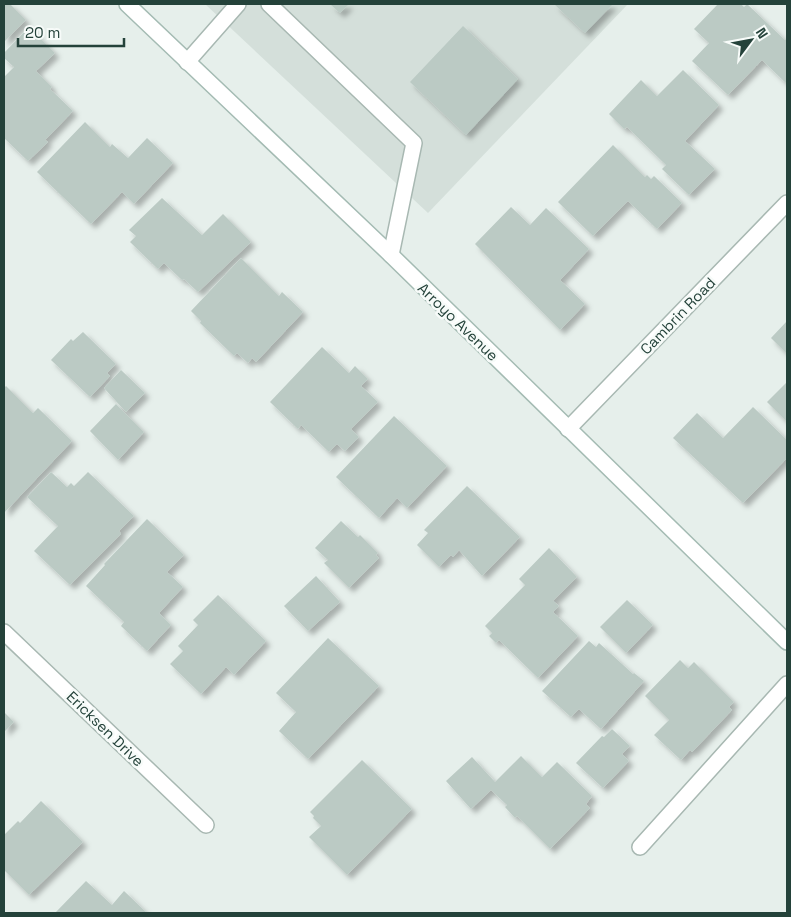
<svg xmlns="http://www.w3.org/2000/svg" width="791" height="917" viewBox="0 0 791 917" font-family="'Space Grotesk',sans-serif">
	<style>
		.built { fill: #d4dfda }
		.building { fill: #bbcac4; filter: url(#shadow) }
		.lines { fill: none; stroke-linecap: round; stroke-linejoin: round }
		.lane-casing { stroke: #a8b8b2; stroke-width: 18 }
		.street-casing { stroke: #a8b8b2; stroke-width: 18 }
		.secondary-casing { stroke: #a4bbb3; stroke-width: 18 }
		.lane { stroke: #fff; stroke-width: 15 }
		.street { stroke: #fff; stroke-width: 15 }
		.secondary { stroke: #fff; stroke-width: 15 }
		.labels { text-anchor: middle; stroke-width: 5; stroke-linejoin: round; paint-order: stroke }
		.street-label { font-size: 15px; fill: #24423a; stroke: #f7fbf9 }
	</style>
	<defs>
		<filter id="shadow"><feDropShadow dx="4.5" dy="4.5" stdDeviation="2.5" flood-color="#0004"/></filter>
	</defs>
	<rect width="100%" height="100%" fill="#e6efeb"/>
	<!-- built -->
	<path class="built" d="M 205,4 L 628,4 L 428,213 Z"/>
	<!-- building -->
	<path class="building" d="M 4,4 L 10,4 L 26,20 L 4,42 Z
		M 330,4 L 349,4 L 340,13 Z
		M 554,4 L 613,4 L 585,33 Z
		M 718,4 L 741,4 L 744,7 L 747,4 L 785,40 L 787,38 L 787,84 L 762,60 L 728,95 L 692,61 L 709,43 L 694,29 Z
		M 463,26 L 518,79 L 466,135 L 410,82 Z
		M 29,27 L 55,53 L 36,71 L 52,87 L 50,89 L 73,111 L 45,140 L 48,142 L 28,161 L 4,138 L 4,77 L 14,67 L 4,58 L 4,53 Z
		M 683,70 L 719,105 L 685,141 L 715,169 L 689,195 L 662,169 L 666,165 L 627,127 L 624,129 L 609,114 L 641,80 L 657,96 Z
		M 85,122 L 110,147 L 112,144 L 128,158 L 147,138 L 173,163 L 134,204 L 122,192 L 91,224 L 37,172 Z
		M 613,145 L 645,177 L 647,175 L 651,179 L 654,176 L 682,203 L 657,229 L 628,201 L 593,236 L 558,202 Z
		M 162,198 L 202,235 L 223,214 L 251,242 L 198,292 L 184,279 L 182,280 L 164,263 L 158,269 L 130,242 L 136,236 L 129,230 Z
		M 511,207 L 530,225 L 546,208 L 589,249 L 560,280 L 585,304 L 560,330 L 475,244 Z
		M 241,258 L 279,296 L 282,292 L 303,312 L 256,362 L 252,358 L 248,363 L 237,353 L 234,356 L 200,323 L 201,321 L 191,311 Z
		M 787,321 L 787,354 L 771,338 Z
		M 83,332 L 116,364 L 107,373 L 110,376 L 90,397 L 51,360 L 71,339 L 73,341 Z
		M 322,347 L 349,373 L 355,366 L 368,379 L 361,386 L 378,402 L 351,429 L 359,437 L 345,451 L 337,444 L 329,452 L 301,425 L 298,429 L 270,402 Z
		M 121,370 L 145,393 L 126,412 L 104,388 Z
		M 787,382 L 787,422 L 767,402 Z
		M 6,386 L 33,413 L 38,408 L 72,441 L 4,513 L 4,388 Z
		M 116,404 L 144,432 L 118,460 L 90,431 Z
		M 753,407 L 787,440 L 787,458 L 743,503 L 673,438 L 697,413 L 723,438 Z
		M 394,416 L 447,466 L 407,508 L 397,498 L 379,518 L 336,477 Z
		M 51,472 L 67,487 L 71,483 L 74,486 L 88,472 L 134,516 L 119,531 L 121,534 L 70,585 L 34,551 L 58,526 L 27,497 Z
		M 467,486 L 520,537 L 482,576 L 459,550 L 453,557 L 451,555 L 439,567 L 417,545 L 428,533 L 424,530 Z
		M 147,519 L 184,555 L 167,572 L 183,587 L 159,613 L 171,625 L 147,651 L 121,626 L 124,622 L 86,586 L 105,565 L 104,564 Z
		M 341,521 L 358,537 L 360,535 L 378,553 L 376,555 L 379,558 L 349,588 L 324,563 L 328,560 L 315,548 Z
		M 549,548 L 577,577 L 553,601 L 559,606 L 553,612 L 578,636 L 538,678 L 499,640 L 496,643 L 489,636 L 492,633 L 485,626 L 525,585 L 519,579 Z
		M 316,576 L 340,602 L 308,631 L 284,606 Z
		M 218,595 L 266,641 L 234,675 L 226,667 L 201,694 L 170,664 L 183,651 L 178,646 L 198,625 L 193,620 Z
		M 627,600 L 653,625 L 626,653 L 600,627 Z
		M 328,638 L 379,686 L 308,759 L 279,731 L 296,712 L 276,693 Z
		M 589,641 L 596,647 L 599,643 L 633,674 L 634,673 L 644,681 L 601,729 L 579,709 L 571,717 L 542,691 Z
		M 680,660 L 688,668 L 694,662 L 734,702 L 729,707 L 732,710 L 692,752 L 690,750 L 681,760 L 654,735 L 669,720 L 645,696 Z
		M 4,712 L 14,722 L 4,732 Z
		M 612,729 L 630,746 L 622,754 L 629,761 L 603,788 L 576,763 L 602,736 L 604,737 Z
		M 521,756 L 542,777 L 557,762 L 592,796 L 586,804 L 590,808 L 550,849 L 517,816 L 515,818 L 505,807 L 507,805 L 491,790 L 471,809 L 446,781 L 472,757 L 495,782 Z
		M 362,760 L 412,809 L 347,875 L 309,837 L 321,826 L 313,818 L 314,816 L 310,812 Z
		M 41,801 L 83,842 L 29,895 L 4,870 L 4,835 L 18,821 L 20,823 Z
		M 86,881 L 112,905 L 124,891 L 147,913 L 55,913 Z"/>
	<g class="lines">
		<defs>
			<path id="lane" d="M 269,4 L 414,143 L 391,255
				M 187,62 L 238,4
				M 640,847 L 787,684"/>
			<path id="street" d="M 568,429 L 787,203
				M 4,632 L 206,825"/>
			<path id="secondary" d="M 127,4 L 391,255 L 787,642"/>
		</defs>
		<!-- lane casing -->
		<use href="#lane" class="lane-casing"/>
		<!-- street casing -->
		<use href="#street" class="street-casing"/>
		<!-- secondary casing -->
		<use href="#secondary" class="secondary-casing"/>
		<!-- lane -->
		<use href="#lane" class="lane"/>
		<!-- street -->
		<use href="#street" class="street"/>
		<!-- secondary -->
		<use href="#secondary" class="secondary"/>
	</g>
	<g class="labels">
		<!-- street labels -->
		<g class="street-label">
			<text transform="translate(678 316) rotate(-46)" y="5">Cambrin Road</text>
			<text transform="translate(458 322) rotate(44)" y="5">Arroyo Avenue</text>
			<text transform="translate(105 729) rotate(44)" y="5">Ericksen Drive</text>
		</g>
	</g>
	<!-- border -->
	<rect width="791" height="917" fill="none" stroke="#24423a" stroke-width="10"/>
	<!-- north arrow -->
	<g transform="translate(751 40) rotate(58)" stroke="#f7fbf9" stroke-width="4" paint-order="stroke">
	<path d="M0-4L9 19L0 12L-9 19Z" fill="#24423a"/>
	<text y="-8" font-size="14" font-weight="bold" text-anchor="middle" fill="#24423a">N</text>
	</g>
	<!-- scale -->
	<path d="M18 38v8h106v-8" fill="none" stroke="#24423a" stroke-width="2.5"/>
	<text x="25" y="38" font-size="15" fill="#24423a" stroke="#f7fbf9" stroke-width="4" paint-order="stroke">20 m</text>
</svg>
